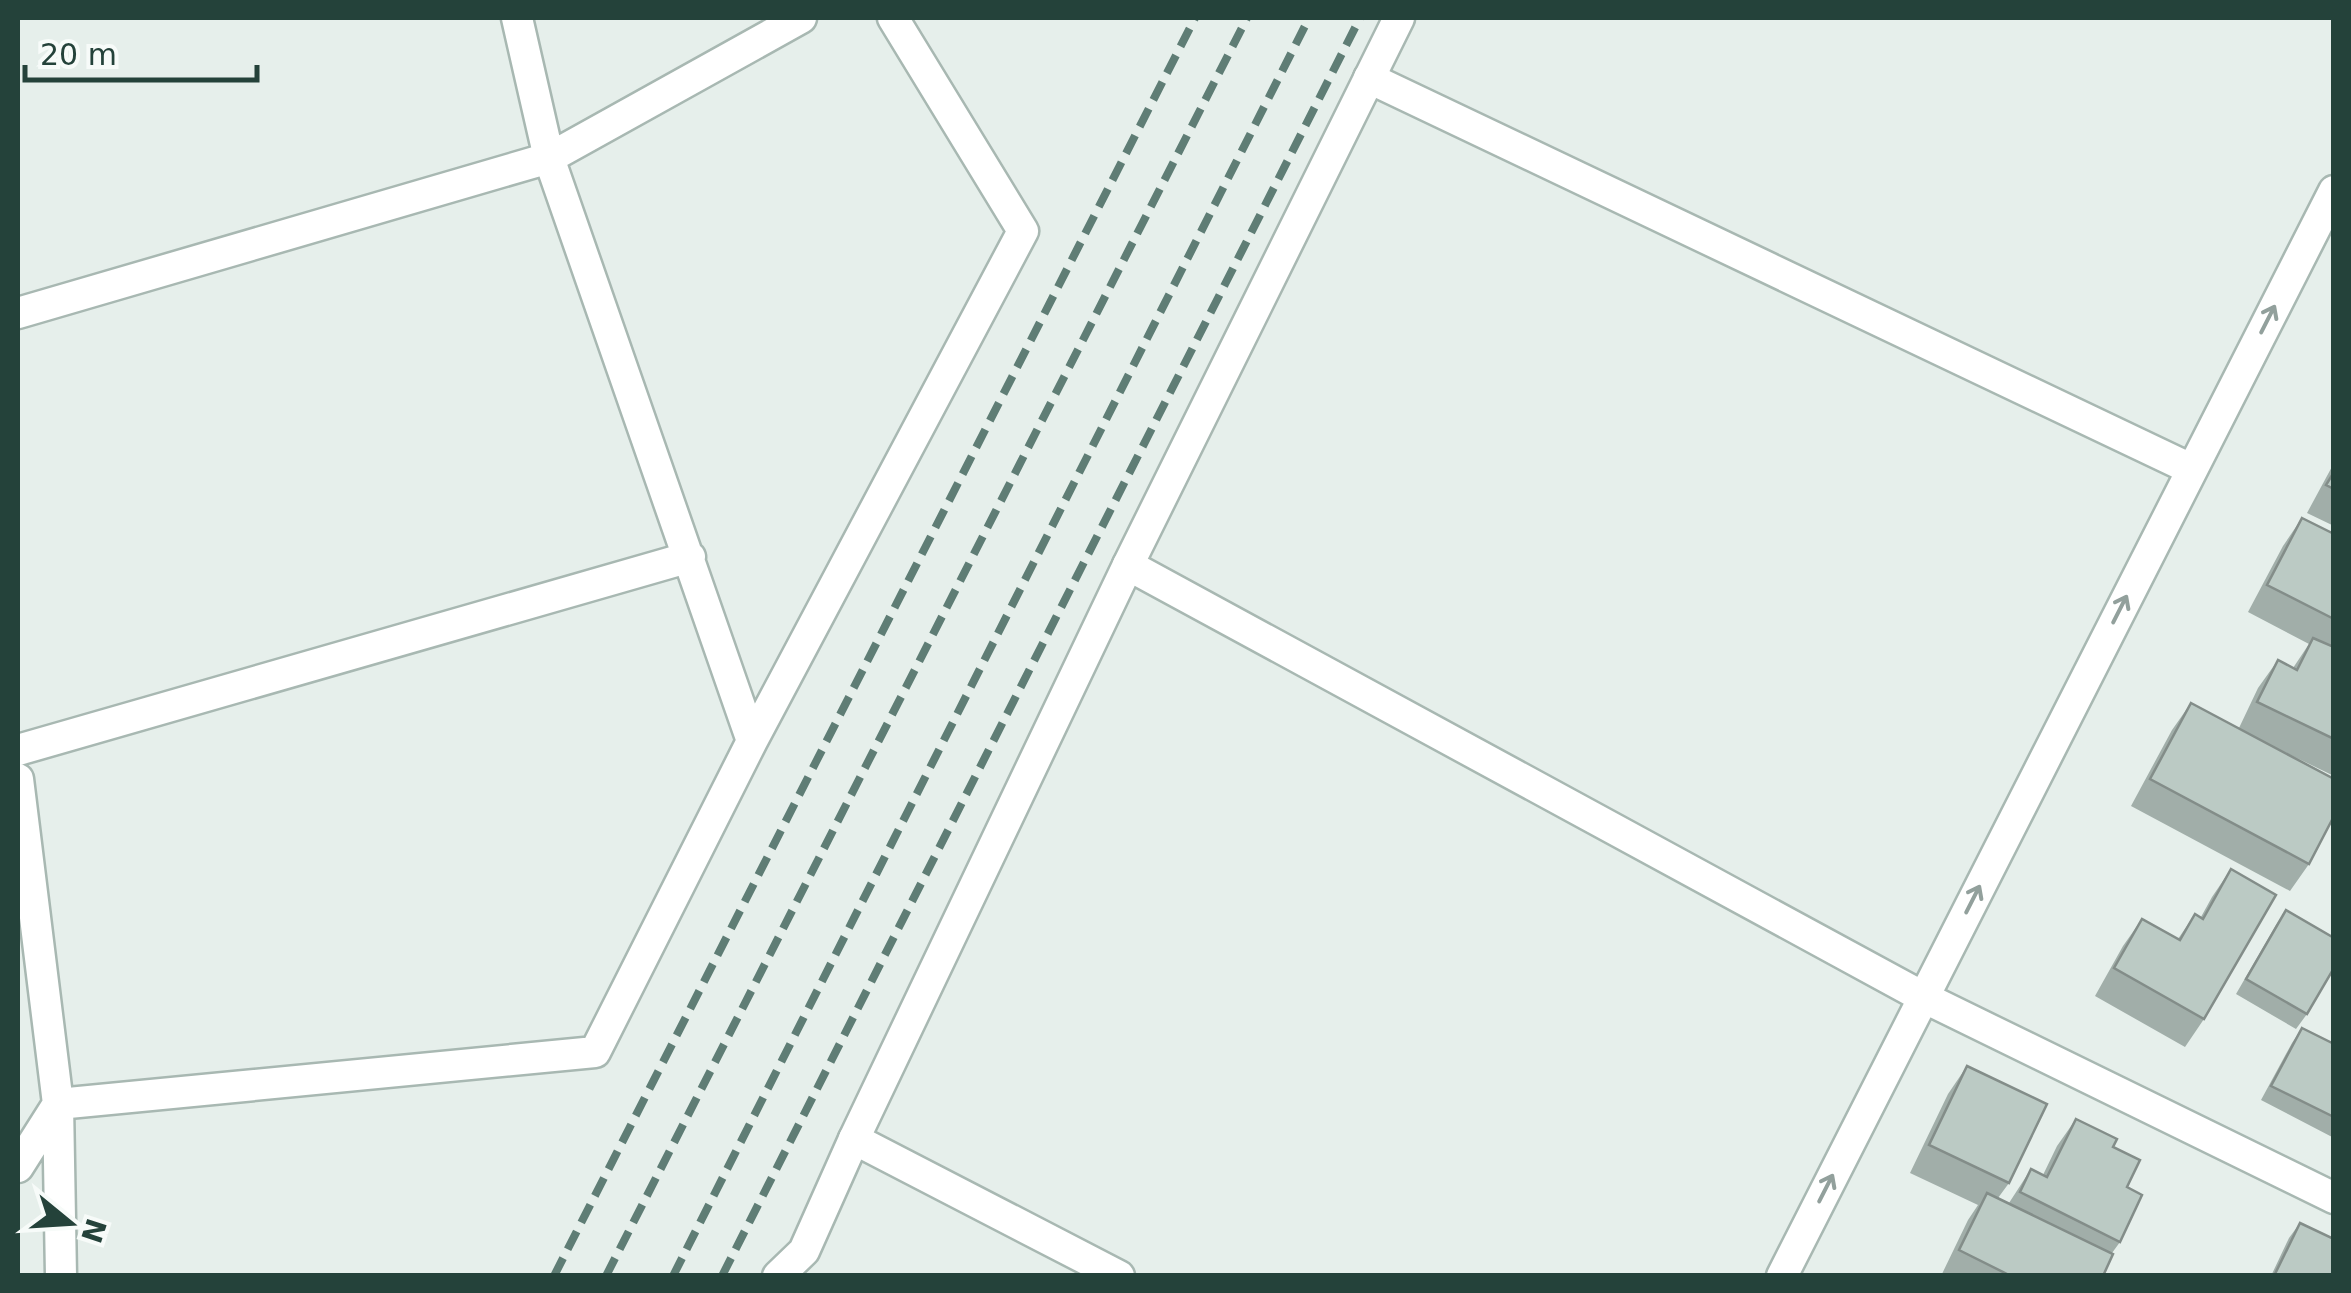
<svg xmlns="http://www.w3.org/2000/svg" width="2351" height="1293" viewBox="0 0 2351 1293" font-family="'DejaVu Sans',sans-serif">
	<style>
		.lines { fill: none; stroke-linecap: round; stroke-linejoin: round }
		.service-casing { stroke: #a8b8b2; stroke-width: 35 }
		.minor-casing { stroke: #a8b8b2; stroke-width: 35 }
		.service { stroke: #fff; stroke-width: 30 }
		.minor { stroke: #fff; stroke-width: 30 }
		.rail { stroke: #5f7d75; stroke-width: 8; stroke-dasharray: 20 10; stroke-linecap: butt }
		.wall { fill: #a1aea9 }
		.building { fill: #bbcac4; stroke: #838d89; stroke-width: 2.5 }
		.oneway { stroke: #92a09c }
	</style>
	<rect width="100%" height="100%" fill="#e6efeb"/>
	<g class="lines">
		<defs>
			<path id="service" d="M 778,1276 L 804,1251 L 854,1139 L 1128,565 L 1399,18"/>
			<path id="minor" d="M 517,18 L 549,158 L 752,741
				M 1369,78 L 2191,469
				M 18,313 L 549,158 L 801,18
				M 1128,565 L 1923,997 L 2334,1198
				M 18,750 L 690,557
				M 18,779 L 58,1104 L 61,1276
				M 854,1139 L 1119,1276
				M 18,1167 L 58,1104 L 595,1052 L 752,741 L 1023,231 L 893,18
				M 1782,1276 L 2334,191"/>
		</defs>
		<!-- service casing -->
		<use href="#service" class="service-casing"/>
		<!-- minor casing -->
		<use href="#minor" class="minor-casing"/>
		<!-- service -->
		<use href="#service" class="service"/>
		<!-- minor -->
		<use href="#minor" class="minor"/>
		<!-- rail -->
		<path class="rail" d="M 554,1276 L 1195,18
			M 606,1276 L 1247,18
			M 673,1276 L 1309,18
			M 722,1276 L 1360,18"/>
	</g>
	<!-- wall -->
	<path class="wall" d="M 2334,463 L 2334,526 L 2307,513 Z
		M 2302,518 L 2334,534 L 2334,776 L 2270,745 L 2309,864 L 2290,891 L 2131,806 L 2172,730 L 2191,703 L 2239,728 L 2258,688 L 2278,660 L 2293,668 L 2309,644 L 2248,612 L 2283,546 Z
		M 2231,869 L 2204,1019 L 2185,1047 L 2095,996 L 2123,946 L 2142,919 L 2178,939 L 2195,914 L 2201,917 L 2212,897 Z
		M 2286,910 L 2307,1014 L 2296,1029 L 2236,994 L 2276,925 Z
		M 2302,1028 L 2334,1044 L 2334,1138 L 2261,1100 L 2292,1043 Z
		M 1967,1066 L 2009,1183 L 1998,1198 L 2009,1203 L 2031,1169 L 2043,1175 L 2057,1146 L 2076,1119 L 2113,1147 L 2127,1187 L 2120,1242 L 2112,1253 L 2103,1276 L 1941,1276 L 1968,1220 L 1978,1205 L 1910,1173 L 1948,1094 Z
		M 2300,1223 L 2334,1276 L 2271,1276 L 2289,1238 Z"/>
	<!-- building -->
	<path class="building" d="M 2334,472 L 2334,489 L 2326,485 Z
		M 2302,518 L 2334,534 L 2334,619 L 2267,585 Z
		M 2313,638 L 2334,647 L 2334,739 L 2257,702 L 2278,660 L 2297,670 Z
		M 2191,703 L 2334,779 L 2334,816 L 2309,864 L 2150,779 Z
		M 2231,869 L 2276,895 L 2204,1019 L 2114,968 L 2142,919 L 2180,940 L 2195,914 L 2203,919 Z
		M 2286,910 L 2334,938 L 2334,968 L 2307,1014 L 2246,979 Z
		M 2302,1028 L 2334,1044 L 2334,1117 L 2271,1086 Z
		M 1967,1066 L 2047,1104 L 2009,1183 L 1929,1145 Z
		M 2076,1119 L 2117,1139 L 2113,1147 L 2140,1160 L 2127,1187 L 2142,1195 L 2120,1242 L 2020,1192 L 2031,1169 L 2047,1177 Z
		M 1987,1193 L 2113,1254 L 2103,1276 L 2011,1276 L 1959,1250 Z
		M 2300,1223 L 2334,1239 L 2334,1276 L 2274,1276 Z"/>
	<!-- one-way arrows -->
	<defs><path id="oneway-shaft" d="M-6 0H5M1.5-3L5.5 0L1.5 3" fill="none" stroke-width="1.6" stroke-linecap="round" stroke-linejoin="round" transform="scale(2.5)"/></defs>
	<g class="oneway">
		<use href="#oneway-shaft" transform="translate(2268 319) rotate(-63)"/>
		<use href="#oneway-shaft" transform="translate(2120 609) rotate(-63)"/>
		<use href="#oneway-shaft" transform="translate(1973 899) rotate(-63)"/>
		<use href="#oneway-shaft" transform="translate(1826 1188) rotate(-63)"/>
	</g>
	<!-- border -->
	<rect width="2351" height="1293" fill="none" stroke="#24423a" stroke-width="40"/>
	<!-- north arrow -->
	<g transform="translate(70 1223) rotate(108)" stroke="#f7fbf9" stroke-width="8" paint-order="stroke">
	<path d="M0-8L18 38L0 25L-18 38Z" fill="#24423a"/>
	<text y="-15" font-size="28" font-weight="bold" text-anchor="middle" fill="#24423a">N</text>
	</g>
	<!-- scale -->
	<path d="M25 65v15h232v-15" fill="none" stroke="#24423a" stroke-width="5"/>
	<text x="40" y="65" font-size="30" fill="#24423a" stroke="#f7fbf9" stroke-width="8" paint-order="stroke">20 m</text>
</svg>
